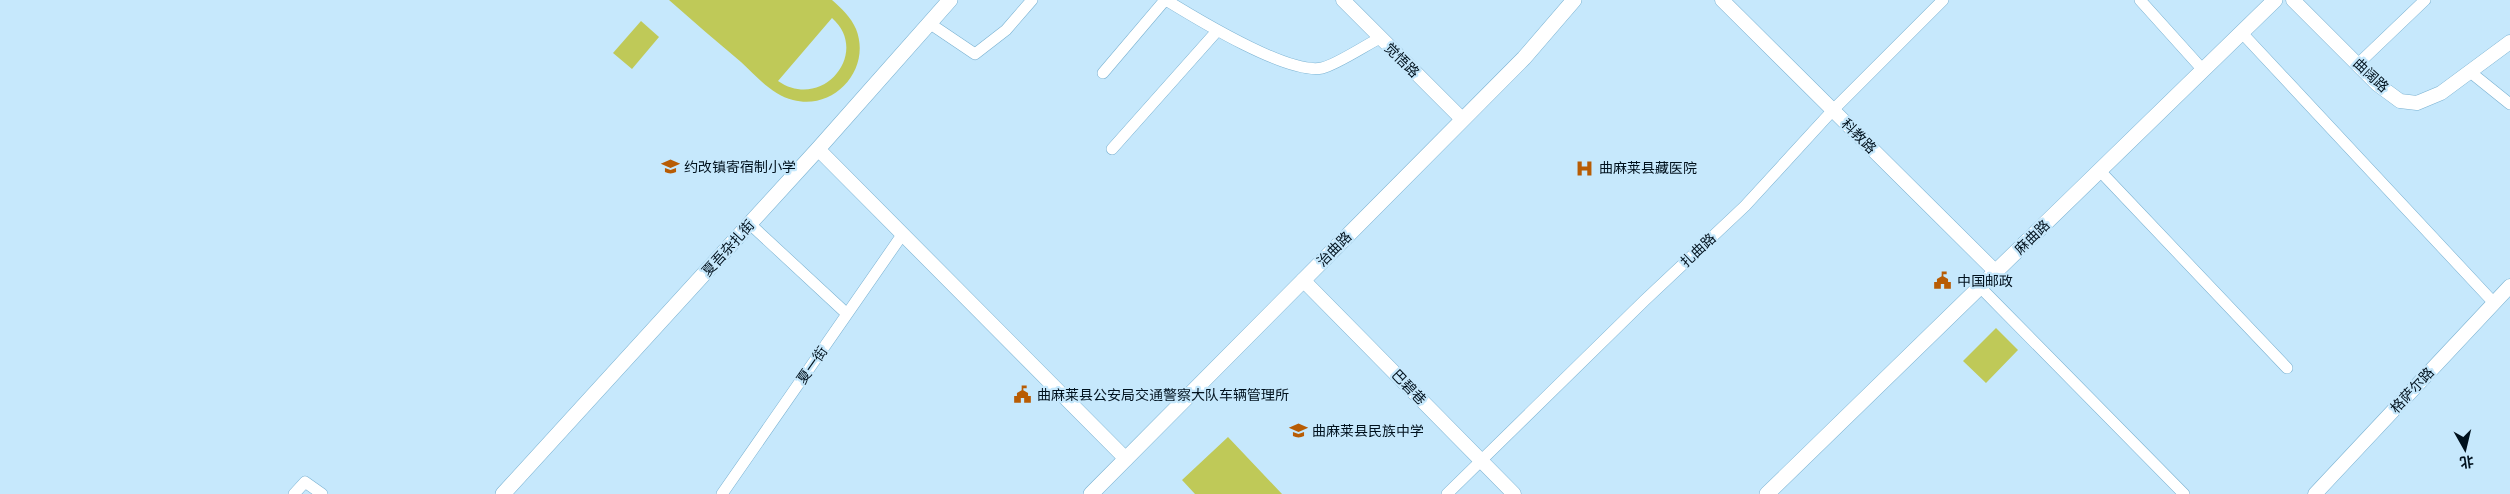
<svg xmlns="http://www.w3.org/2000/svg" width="2510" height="494" viewBox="0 0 2510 494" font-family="'Crimson Pro','Noto Sans SC',serif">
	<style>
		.green { fill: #bfc958; fill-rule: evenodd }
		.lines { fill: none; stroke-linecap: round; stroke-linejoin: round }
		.minor-casing { stroke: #79b1d1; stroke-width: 12 }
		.tertiary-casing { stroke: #79b1d1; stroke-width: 15 }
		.secondary-casing { stroke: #79b1d1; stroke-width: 16 }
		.minor { stroke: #fff; stroke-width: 11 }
		.tertiary { stroke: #fff; stroke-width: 14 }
		.secondary { stroke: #fff; stroke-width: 15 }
		.labels { text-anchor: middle; stroke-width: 4.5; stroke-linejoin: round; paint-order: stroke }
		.street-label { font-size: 14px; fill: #00111d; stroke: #c6e8fc }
		.poi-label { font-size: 14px; fill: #00111d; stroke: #c6e8fc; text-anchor: start }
	</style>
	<rect width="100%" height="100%" fill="#c6e8fc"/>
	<!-- green -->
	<path class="green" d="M 669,0 L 832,0 C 841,8 851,17 856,29 C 872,69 834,111 793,100 C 772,95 756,76 741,62 C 717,42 693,21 669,0 ZM 832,18 C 871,52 823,112 778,81 Z
		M 641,21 L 659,37 L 632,69 L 613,53 Z
		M 1996,328 L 2018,350 L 1986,383 L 1963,361 Z
		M 1228,437 L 1282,494 L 1195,494 L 1182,480 Z"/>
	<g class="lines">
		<defs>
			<path id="minor" d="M 1166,0 C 1197,19 1288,75 1322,68 C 1336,65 1366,45 1380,38
				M 2140,0 L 2203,70
				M 929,23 L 975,54 L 1006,30 L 1032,0
				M 2242,33 L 2494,303
				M 2358,64 L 2425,0
				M 2469,71 L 2510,104
				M 1103,73 L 1165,0
				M 1112,149 L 1217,31
				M 2100,171 L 2287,368
				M 750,224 L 847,314
				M 1980,287 L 2184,494
				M 294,494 L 305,482 L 322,494
				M 722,494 L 902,235
				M 1447,494 L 1644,301 L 1745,206 L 1833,110 L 1943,0"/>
			<path id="tertiary" d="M 1343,0 L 1462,119
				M 1722,0 L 1996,272
				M 2293,0 L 2377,84 L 2400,101 L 2417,103 L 2441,93 L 2510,42
				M 818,149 L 1126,459
				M 1303,280 L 1514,494
				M 2315,494 L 2510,286"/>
			<path id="secondary" d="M 503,494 L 818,149 L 950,0
				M 1091,494 L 1524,58 L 1574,0
				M 1767,494 L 2275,0"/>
		</defs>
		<!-- minor casing -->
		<use href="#minor" class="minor-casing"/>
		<!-- tertiary casing -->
		<use href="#tertiary" class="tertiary-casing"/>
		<!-- secondary casing -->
		<use href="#secondary" class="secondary-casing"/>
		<!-- minor -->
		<use href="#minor" class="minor"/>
		<!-- tertiary -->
		<use href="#tertiary" class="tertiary"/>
		<!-- secondary -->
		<use href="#secondary" class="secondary"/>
	</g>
	<!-- icons -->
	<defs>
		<symbol id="school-bare" viewBox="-9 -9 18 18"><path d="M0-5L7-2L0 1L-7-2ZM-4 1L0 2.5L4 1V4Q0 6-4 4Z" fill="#b85c04" stroke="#c6e8fc" stroke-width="2.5" paint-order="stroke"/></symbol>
		<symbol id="hospital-bare" viewBox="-9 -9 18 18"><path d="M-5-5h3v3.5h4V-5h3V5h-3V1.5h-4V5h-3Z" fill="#b85c04" stroke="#c6e8fc" stroke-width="2.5" paint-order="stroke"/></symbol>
		<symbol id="civic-bare" viewBox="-9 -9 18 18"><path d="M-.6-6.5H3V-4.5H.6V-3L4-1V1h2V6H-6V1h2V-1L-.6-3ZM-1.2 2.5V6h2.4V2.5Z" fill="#b85c04" stroke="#c6e8fc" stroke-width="2.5" paint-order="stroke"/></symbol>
	</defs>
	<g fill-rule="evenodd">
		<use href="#school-bare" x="658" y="154" width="25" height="25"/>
		<use href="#hospital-bare" x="1572" y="156" width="25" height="25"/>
		<use href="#civic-bare" x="1930" y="268" width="25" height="25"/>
		<use href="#civic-bare" x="1010" y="382" width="25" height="25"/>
		<use href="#school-bare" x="1286" y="418" width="25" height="25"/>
	</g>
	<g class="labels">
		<!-- street labels -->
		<g class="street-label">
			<text transform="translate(1402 60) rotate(45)" y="5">觉悟路</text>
			<text transform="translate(2371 75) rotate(43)" y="5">曲阔路</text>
			<text transform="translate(1859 136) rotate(45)" y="5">科教路</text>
			<text transform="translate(2032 237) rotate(-44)" y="5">麻曲路</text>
			<text transform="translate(728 248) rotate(-48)" y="5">夏吾杂扎街</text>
			<text transform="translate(1334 249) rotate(-45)" y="5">治曲路</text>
			<text transform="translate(1698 250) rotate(-43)" y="5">扎曲路</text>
			<text transform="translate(812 365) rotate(-55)" y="5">夏一街</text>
			<text transform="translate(1409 387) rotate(46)" y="5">巴碧巷</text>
			<text transform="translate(2412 390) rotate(-47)" y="5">格萨尔路</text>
		</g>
		<!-- poi labels -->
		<g class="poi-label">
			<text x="684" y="172">约改镇寄宿制小学</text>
			<text x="1599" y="173">曲麻莱县藏医院</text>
			<text x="1957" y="286">中国邮政</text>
			<text x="1037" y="400">曲麻莱县公安局交通警察大队车辆管理所</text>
			<text x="1312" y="436">曲麻莱县民族中学</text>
		</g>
	</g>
	<!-- north arrow -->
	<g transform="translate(2465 449) rotate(172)" stroke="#c6e8fc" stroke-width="4" paint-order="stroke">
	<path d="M0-4L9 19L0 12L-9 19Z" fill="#00111d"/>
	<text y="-8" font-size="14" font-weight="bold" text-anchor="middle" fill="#00111d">北</text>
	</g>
</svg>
